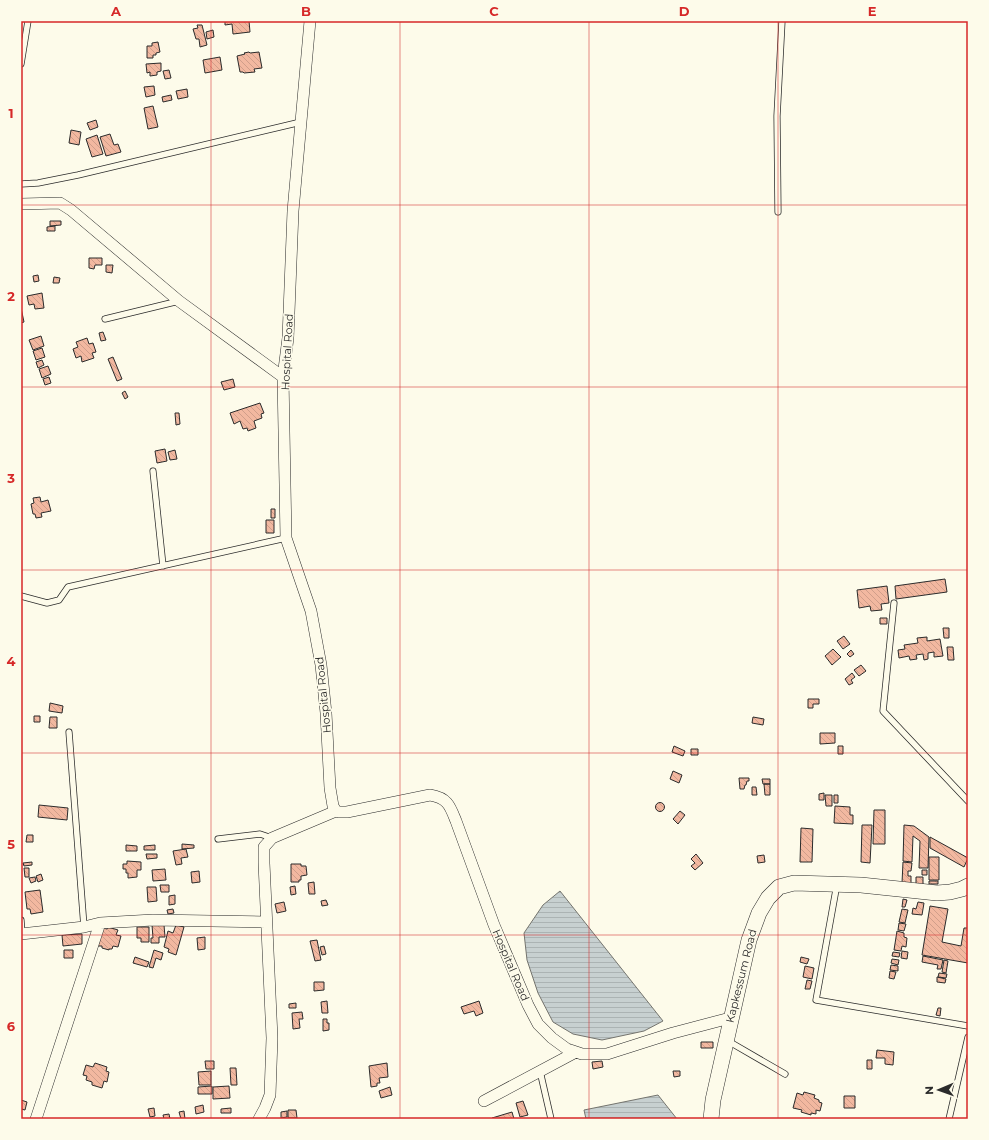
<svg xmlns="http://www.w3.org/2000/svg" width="989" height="1140" viewBox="0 0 989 1140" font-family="Montserrat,sans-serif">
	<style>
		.water { fill: url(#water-rules); stroke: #74746e }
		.building { fill: url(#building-back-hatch); stroke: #2b2b2b }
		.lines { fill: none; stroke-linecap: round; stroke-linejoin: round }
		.lane-casing { stroke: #2b2b2b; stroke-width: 7 }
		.street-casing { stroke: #2b2b2b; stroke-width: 12 }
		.secondary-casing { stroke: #2b2b2b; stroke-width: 16 }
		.lane { stroke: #fdfbea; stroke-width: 5.5 }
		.street { stroke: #fdfbea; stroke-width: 11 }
		.secondary { stroke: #fdfbea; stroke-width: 15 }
		.grid { fill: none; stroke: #d62828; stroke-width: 1; stroke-opacity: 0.55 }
		.labels { text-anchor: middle; stroke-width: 3; stroke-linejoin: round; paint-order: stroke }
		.street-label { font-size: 11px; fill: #2b2b2b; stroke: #fdfbea }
		.neatline { fill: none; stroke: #d62828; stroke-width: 1.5 }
		.grid-label { font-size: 13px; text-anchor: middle; font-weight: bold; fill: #d62828 }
	</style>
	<defs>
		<pattern id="water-rules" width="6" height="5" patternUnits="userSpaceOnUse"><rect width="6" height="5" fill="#c7d0d0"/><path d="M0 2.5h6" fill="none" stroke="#abb3b3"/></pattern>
		<pattern id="building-back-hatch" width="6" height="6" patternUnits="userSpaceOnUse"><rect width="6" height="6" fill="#f2b8a0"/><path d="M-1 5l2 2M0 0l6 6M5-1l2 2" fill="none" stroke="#d09e8a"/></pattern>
	</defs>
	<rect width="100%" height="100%" fill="#fdfbea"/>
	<!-- water -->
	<path class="water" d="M 560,891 L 663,1021 L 644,1031 L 602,1040 L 573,1034 L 553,1022 L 538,993 L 527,960 L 524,933 L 543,905 Z
		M 658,1095 L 677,1119 L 586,1119 L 584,1110 Z"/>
	<!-- building -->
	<path class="building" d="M 225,21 L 249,21 L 250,32 L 233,34 L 232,24 L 225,25 Z
		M 197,25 L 202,25 L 207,45 L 200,47 L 199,39 L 196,39 L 193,29 L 198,28 Z
		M 213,30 L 214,37 L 207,39 L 206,32 Z
		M 158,42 L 160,52 L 156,53 L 156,55 L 153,55 L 153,58 L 147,58 L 147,46 L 152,46 L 152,43 Z
		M 249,52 L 250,53 L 259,52 L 262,68 L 254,69 L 255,72 L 244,73 L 243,72 L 240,72 L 237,56 L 245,54 L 244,53 Z
		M 220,57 L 222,70 L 205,73 L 203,60 Z
		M 161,63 L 161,71 L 157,72 L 157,75 L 150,76 L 150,72 L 147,73 L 146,64 Z
		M 169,70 L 171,78 L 165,79 L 163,71 Z
		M 154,86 L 155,95 L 146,97 L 144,87 Z
		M 187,89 L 188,97 L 178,99 L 176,91 Z
		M 171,95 L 172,100 L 163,102 L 162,97 Z
		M 153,106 L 158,127 L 148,129 L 144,108 Z
		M 96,120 L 98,127 L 90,130 L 87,123 Z
		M 71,130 L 81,132 L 79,145 L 69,143 Z
		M 110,134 L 114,145 L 118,144 L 121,152 L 106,156 L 100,137 Z
		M 97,135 L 103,154 L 92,157 L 86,139 Z
		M 50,221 L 61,221 L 61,225 L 50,226 Z
		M 55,226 L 55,231 L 47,231 L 47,227 Z
		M 89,258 L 102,258 L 102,265 L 95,265 L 94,269 L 89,268 Z
		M 106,265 L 113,265 L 112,273 L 106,272 Z
		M 38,275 L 39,281 L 34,282 L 33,276 Z
		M 54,277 L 60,278 L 59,283 L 53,283 Z
		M 42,293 L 44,308 L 35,309 L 34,304 L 29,305 L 27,296 Z
		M 21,308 L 24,322 L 21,323 Z
		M 103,332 L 106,340 L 101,341 L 99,333 Z
		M 41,336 L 44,346 L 33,350 L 29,340 Z
		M 87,338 L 89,344 L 93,343 L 96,352 L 92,353 L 94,358 L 82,362 L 81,356 L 76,358 L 73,349 L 78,347 L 76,342 Z
		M 42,348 L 45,357 L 36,360 L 33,351 Z
		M 113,357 L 122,379 L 117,381 L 108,359 Z
		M 42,360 L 44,365 L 38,368 L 36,362 Z
		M 48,366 L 51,374 L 42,378 L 39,369 Z
		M 49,377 L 51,383 L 45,385 L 43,379 Z
		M 233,379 L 235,387 L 224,390 L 221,382 Z
		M 125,391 L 128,397 L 125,399 L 122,393 Z
		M 260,403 L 264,413 L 261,414 L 262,418 L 254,421 L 256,428 L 248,431 L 247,428 L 243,429 L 240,421 L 234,424 L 230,413 Z
		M 175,413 L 179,413 L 180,424 L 176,425 Z
		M 165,449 L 167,461 L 157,463 L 155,451 Z
		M 175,450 L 177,459 L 170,460 L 168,452 Z
		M 40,497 L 41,502 L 48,500 L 51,511 L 41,513 L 42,517 L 36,518 L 35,514 L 33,514 L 31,504 L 34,503 L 33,498 Z
		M 271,509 L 275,509 L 275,518 L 271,518 Z
		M 266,520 L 274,520 L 274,533 L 266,533 Z
		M 945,579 L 947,592 L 896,599 L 895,586 Z
		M 887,586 L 889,603 L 881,604 L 882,610 L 871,611 L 870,606 L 859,608 L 857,590 Z
		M 880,618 L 887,618 L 887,624 L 880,624 Z
		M 943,628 L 949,628 L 949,638 L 944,638 Z
		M 844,636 L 850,644 L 843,649 L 837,641 Z
		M 927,637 L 927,641 L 940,639 L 943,656 L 934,657 L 934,652 L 928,653 L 928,659 L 924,660 L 923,654 L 916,655 L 917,659 L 910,660 L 909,656 L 899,658 L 898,650 L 905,649 L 904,645 L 918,643 L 917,638 Z
		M 947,647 L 953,647 L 954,660 L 948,660 Z
		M 833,649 L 841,657 L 832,665 L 825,656 Z
		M 851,650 L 854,654 L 850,657 L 847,654 Z
		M 861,665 L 866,671 L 859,676 L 854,670 Z
		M 852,673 L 855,677 L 851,680 L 853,683 L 849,685 L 845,679 Z
		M 808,699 L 819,699 L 819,704 L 813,704 L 813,708 L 808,708 Z
		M 50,703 L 63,706 L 62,713 L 49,711 Z
		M 34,716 L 40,716 L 40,722 L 34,722 Z
		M 50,717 L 57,717 L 57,728 L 49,728 Z
		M 753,717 L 764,719 L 763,725 L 752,723 Z
		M 820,733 L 835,733 L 835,743 L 820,744 Z
		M 674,746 L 685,751 L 683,756 L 672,752 Z
		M 838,746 L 843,746 L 843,754 L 838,754 Z
		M 691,749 L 698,749 L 698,755 L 691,755 Z
		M 673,771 L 682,775 L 679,783 L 670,779 Z
		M 739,778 L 749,778 L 749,781 L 747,781 L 746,785 L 745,785 L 744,789 L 740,789 Z
		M 762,779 L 770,779 L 770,784 L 763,784 Z
		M 764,784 L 770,784 L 770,795 L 765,795 Z
		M 752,787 L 756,787 L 757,795 L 752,795 Z
		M 824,793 L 824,800 L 819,800 L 819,794 Z
		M 825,795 L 832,795 L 832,806 L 826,806 Z
		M 834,795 L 838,795 L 838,803 L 834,803 Z
		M655.5 807a4.5 4.5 0 1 1 9 0a4.5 4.5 0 1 1-9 0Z
		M 39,805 L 68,808 L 67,820 L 38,817 Z
		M 835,806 L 850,807 L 850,815 L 853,815 L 853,824 L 834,823 Z
		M 874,810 L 885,810 L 885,844 L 873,844 Z
		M 680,811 L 685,815 L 678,824 L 673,819 Z
		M 862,825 L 872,825 L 870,863 L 861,862 Z
		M 904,825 L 914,826 L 929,837 L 928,868 L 919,868 L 920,841 L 913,836 L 912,862 L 903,861 Z
		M 801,828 L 813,829 L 812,862 L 800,862 Z
		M 27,835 L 33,835 L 33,842 L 26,842 Z
		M 930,837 L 968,858 L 964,867 L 930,848 Z
		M 182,844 L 194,845 L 194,848 L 182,849 Z
		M 126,845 L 137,846 L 137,851 L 126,851 Z
		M 155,845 L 155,850 L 144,850 L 144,846 Z
		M 186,849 L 188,857 L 181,858 L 182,864 L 176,865 L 173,851 Z
		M 146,854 L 157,854 L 157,858 L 147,859 Z
		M 696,854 L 703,863 L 695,870 L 691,866 L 695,863 L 691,859 Z
		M 764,855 L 765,862 L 758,863 L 757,856 Z
		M 929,857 L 939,857 L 939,880 L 929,880 Z
		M 127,861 L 141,862 L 141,870 L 137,870 L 137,877 L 128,878 L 128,873 L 126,873 L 126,869 L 123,869 L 123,864 L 127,864 Z
		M 32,862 L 32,865 L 24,866 L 23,863 Z
		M 903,862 L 912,863 L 911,871 L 908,871 L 908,876 L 911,876 L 911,883 L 902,883 Z
		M 291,864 L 301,864 L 301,866 L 306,866 L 307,875 L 301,876 L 301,880 L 299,880 L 299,882 L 291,882 Z
		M 24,868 L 29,868 L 29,877 L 25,877 Z
		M 165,869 L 166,880 L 153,881 L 152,870 Z
		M 922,870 L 927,870 L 927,875 L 922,875 Z
		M 199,871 L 200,882 L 192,883 L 191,872 Z
		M 41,874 L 43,880 L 38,882 L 36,876 Z
		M 35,877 L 36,881 L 31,883 L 29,878 Z
		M 916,877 L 923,877 L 923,885 L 916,885 Z
		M 929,881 L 938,881 L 938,884 L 929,884 Z
		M 314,882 L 315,894 L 309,894 L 308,883 Z
		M 160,885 L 169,885 L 169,892 L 161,892 Z
		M 295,886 L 296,894 L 291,895 L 290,887 Z
		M 147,887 L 156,887 L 157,901 L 148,902 Z
		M 40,890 L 43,912 L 31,914 L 30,909 L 27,909 L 25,892 Z
		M 175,895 L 175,904 L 169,905 L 169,896 Z
		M 903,899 L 907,900 L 905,907 L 902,907 Z
		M 326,900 L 328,905 L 322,906 L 321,901 Z
		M 284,902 L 286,911 L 277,913 L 275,904 Z
		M 918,902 L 924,903 L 922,915 L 912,914 L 913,908 L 916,909 Z
		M 930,906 L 948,909 L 942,942 L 961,946 L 964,928 L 968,928 L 968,963 L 922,955 Z
		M 173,909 L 174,913 L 168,914 L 167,910 Z
		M 902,909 L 908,910 L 905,923 L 899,922 Z
		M 899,923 L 906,924 L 904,931 L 898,930 Z
		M 152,925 L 164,925 L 165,937 L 159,937 L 159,943 L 151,943 L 151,938 L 153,938 Z
		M 176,925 L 184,927 L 176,955 L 168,952 L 169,949 L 164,947 L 168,931 L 173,933 Z
		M 108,927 L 118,930 L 116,935 L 121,936 L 118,947 L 113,946 L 112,949 L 109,949 L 109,950 L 102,948 L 102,946 L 98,946 L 103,928 L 107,929 Z
		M 137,927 L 149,927 L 149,942 L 141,942 L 141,938 L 137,938 Z
		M 897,931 L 904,933 L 904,937 L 907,938 L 906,947 L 902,946 L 901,951 L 894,950 Z
		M 82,934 L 82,944 L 63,946 L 62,935 Z
		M 205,937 L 205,949 L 198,950 L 197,938 Z
		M 317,940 L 321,960 L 315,961 L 310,941 Z
		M 324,946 L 326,954 L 322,955 L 320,947 Z
		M 64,950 L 73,950 L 73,958 L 64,958 Z
		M 154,950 L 163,953 L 161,960 L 156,958 L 153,968 L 149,967 Z
		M 902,951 L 908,952 L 907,959 L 901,958 Z
		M 893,952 L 900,953 L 899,957 L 892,956 Z
		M 923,956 L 943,960 L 941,969 L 937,969 L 938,965 L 922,962 Z
		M 135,957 L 149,962 L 147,967 L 133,963 Z
		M 801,957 L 809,959 L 807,964 L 800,962 Z
		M 892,959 L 899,960 L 898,965 L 891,963 Z
		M 944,960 L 948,961 L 946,973 L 942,972 Z
		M 891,965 L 898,966 L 898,971 L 890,970 Z
		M 805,966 L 814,968 L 812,979 L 803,977 Z
		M 890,971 L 896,972 L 894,979 L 889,978 Z
		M 939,973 L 947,974 L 946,978 L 938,977 Z
		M 937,977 L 946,979 L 945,983 L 937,982 Z
		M 807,980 L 812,981 L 810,989 L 805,989 Z
		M 314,982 L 324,982 L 324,990 L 314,991 Z
		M 327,1001 L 328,1013 L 322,1013 L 321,1002 Z
		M 479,1001 L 483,1013 L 476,1016 L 474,1011 L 464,1014 L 461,1007 Z
		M 296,1003 L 296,1008 L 289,1008 L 289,1004 Z
		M 938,1008 L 941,1008 L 940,1016 L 936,1015 Z
		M 302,1012 L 303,1019 L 299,1019 L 300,1028 L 293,1029 L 292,1013 Z
		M 323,1019 L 327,1019 L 327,1023 L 329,1023 L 329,1030 L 323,1031 Z
		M 701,1042 L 713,1042 L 713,1048 L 701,1048 Z
		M 877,1050 L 894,1052 L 893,1065 L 885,1064 L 885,1058 L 876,1058 Z
		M 867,1060 L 872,1060 L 872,1069 L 867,1069 Z
		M 205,1061 L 214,1061 L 214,1069 L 206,1069 Z
		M 602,1061 L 603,1067 L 593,1069 L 592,1062 Z
		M 95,1063 L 107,1067 L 106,1071 L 109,1072 L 107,1082 L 104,1081 L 102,1088 L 92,1085 L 92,1082 L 86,1080 L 87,1076 L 83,1075 L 86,1065 L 93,1067 Z
		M 387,1063 L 388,1077 L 379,1078 L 380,1083 L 377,1083 L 377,1086 L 371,1087 L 369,1066 Z
		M 230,1068 L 236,1068 L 237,1085 L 231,1085 Z
		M 211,1071 L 211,1085 L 199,1085 L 198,1072 Z
		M 673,1071 L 680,1071 L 680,1076 L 674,1077 Z
		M 212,1086 L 212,1094 L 198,1094 L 198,1087 Z
		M 229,1086 L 230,1098 L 213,1099 L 213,1087 Z
		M 390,1087 L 392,1095 L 381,1098 L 379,1091 Z
		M 804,1092 L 815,1095 L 814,1098 L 819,1100 L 819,1102 L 822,1103 L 820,1111 L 816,1110 L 816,1114 L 811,1113 L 811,1115 L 801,1112 L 802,1110 L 793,1108 L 797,1093 L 803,1095 Z
		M 844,1096 L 855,1096 L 855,1108 L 844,1108 Z
		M 21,1100 L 27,1102 L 25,1110 L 21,1109 Z
		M 523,1101 L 528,1115 L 520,1117 L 516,1103 Z
		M 203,1105 L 204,1112 L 196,1114 L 195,1107 Z
		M 154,1108 L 155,1116 L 150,1117 L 148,1109 Z
		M 231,1108 L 231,1113 L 221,1113 L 221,1109 Z
		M 288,1110 L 296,1110 L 297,1118 L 288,1118 Z
		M 184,1111 L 185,1119 L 181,1119 L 179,1112 Z
		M 287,1111 L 287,1117 L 281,1118 L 281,1112 Z
		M 512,1112 L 514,1119 L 493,1119 L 492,1118 Z
		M 169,1114 L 170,1119 L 164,1119 L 163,1115 Z"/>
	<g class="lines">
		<defs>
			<path id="lane" d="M 21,64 L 28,21
				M 21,184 L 38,183 L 78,175 L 301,122
				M 778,212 L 777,116 L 782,21
				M 105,319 L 179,301
				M 153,471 L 163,566
				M 21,596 L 47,603 L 59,600 L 68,587 L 286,538
				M 894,603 L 883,711 L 968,801
				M 69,732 L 84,927
				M 218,839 L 260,834 L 272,838
				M 837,884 L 816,1000 L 968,1026
				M 21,920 L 22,934
				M 728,1041 L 785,1074
				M 540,1071 L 551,1119
				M 949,1119 L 968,1037"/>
			<path id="street" d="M 310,21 L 293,211 L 288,338 L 283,377 L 286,538 L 311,611 L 321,665 L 326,713 L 330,788 L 333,806 L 336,811 L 339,812 L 347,812 L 430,795 C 448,798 450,806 456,821 L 494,925 L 528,1005 L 538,1024 L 552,1038 L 567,1049 L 582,1054 L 607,1054 L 673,1033 L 730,1018
				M 21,204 L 60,203 L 71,210 L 179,301 L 283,377
				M 21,934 L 84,927 L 100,923 L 153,920 L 266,922
				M 484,1101 L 576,1052
				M 36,1119 L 100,923
				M 259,1119 L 265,1108 L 270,1095 L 272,1038 L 264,863 L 264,847 L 272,838 L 336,811"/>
			<path id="secondary" d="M 711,1119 L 713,1100 L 749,940 L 759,913 L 768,898 L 779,887 L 794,883 L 861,885 L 937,893 L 950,892 L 962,889 L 968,886"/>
		</defs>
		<!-- lane casing -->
		<use href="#lane" class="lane-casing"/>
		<!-- street casing -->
		<use href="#street" class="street-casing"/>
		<!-- secondary casing -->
		<use href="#secondary" class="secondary-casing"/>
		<!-- lane -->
		<use href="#lane" class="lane"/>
		<!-- street -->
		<use href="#street" class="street"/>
		<!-- secondary -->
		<use href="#secondary" class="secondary"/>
	</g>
	<!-- grid -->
	<path class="grid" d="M 211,21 L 211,1119M 400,21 L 400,1119M 589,21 L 589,1119M 778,21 L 778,1119M 21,205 L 968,205M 21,387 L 968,387M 21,570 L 968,570M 21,753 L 968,753M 21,935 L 968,935"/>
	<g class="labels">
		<!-- street labels -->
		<g class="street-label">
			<text transform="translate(287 352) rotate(-87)" y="4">Hospital Road</text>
			<text transform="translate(323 695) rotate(-96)" y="4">Hospital Road</text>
			<text transform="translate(511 965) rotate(67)" y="4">Hospital Road</text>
			<text transform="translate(741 976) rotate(-76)" y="4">Kapkessum Road</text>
		</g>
	</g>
	<!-- border -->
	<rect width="989" height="1140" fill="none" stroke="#fdfbea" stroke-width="44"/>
	<!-- north arrow -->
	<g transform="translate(939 1090) rotate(268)" stroke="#fdfbea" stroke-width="3" paint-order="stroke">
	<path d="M0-3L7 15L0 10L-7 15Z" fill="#2b2b2b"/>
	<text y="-6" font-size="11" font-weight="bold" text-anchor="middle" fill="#2b2b2b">N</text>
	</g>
	<rect x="22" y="22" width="945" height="1096" class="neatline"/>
	<g class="grid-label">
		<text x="116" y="16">A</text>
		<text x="306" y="16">B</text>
		<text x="494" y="16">C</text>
		<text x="684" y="16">D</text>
		<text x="872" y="16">E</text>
		<text x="11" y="118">1</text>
		<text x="11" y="301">2</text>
		<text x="11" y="483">3</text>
		<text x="11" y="666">4</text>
		<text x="11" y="849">5</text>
		<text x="11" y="1031">6</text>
	</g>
</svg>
